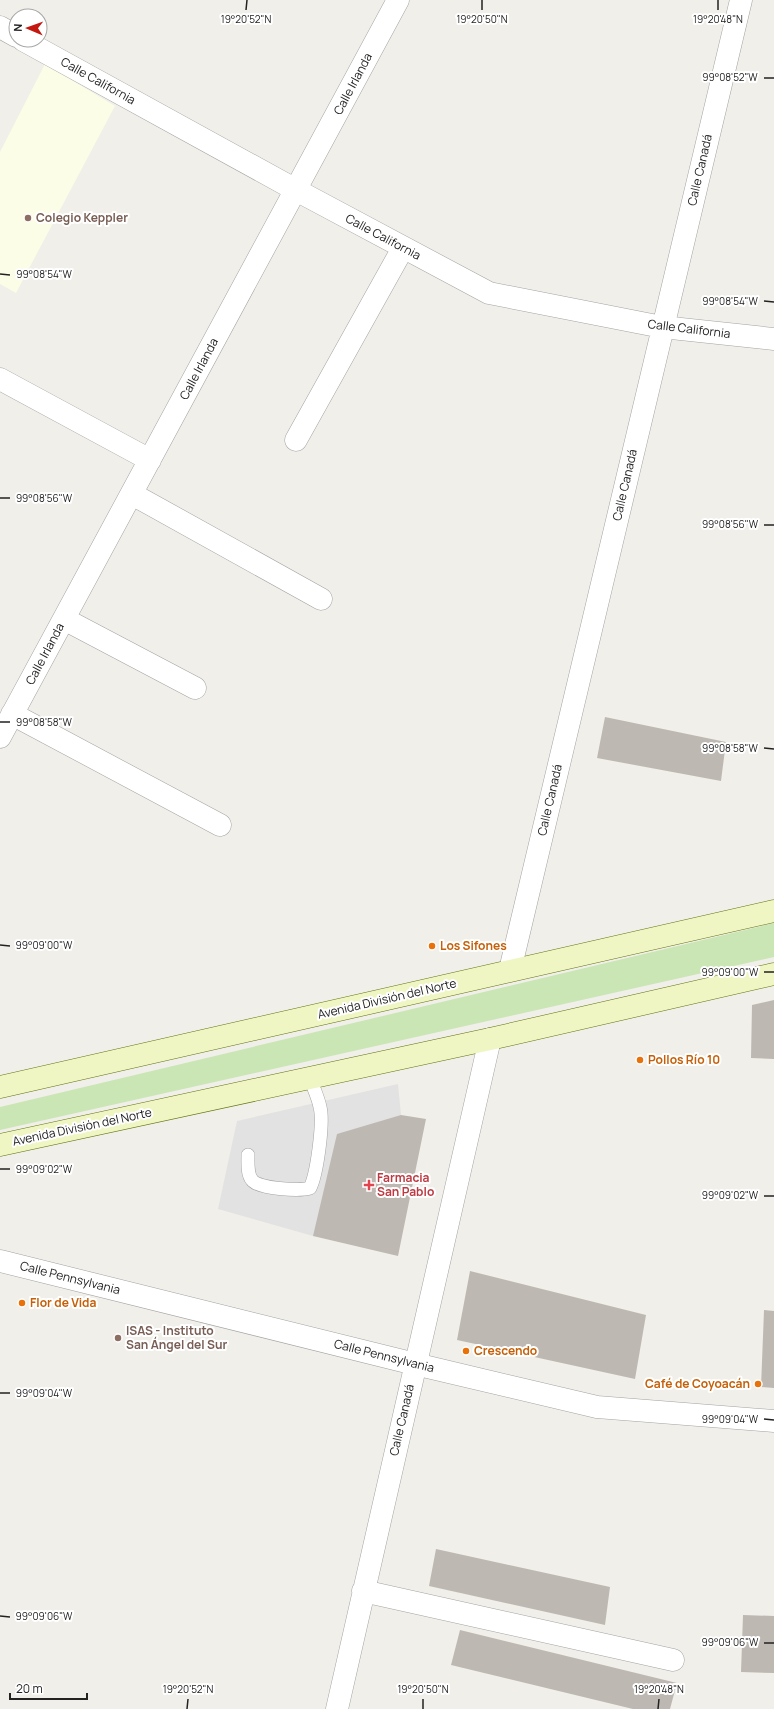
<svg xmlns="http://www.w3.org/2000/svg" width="774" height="1709" viewBox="0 0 774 1709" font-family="Manrope,sans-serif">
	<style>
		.education { fill: #fcfde6 }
		.grass { fill: #cae6b4 }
		.parking { fill: #e2e2e2 }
		.building { fill: #beb8b2 }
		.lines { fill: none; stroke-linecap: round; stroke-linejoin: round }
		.service-casing { stroke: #a3a3a3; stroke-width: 14 }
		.minor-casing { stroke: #a3a3a3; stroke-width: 23 }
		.secondary-casing { stroke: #63730e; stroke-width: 23 }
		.service { stroke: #fff; stroke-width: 13 }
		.minor { stroke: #fff; stroke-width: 22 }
		.secondary { stroke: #f0f6c3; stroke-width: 22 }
		.ticks { fill: none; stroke: #222; stroke-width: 1.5 }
		.education-dot { fill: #8d6e63; stroke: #fff; stroke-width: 1.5 }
		.food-dot { fill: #e8710a; stroke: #fff; stroke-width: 1.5 }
		.health-dot { fill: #e0444e; stroke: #fff; stroke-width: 1.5 }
		.labels { text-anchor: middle; stroke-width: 4; stroke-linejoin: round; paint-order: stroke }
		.street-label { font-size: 12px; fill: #222; stroke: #fff }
		.education-label { font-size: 12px; font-weight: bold; fill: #785e54; stroke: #fff; text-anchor: start }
		.food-label { font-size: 12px; font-weight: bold; fill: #c56008; stroke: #fff; text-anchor: start }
		.health-label { font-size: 12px; font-weight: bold; fill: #be3a42; stroke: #fff; text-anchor: start }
		.ticks-label { font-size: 10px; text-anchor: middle; fill: #222; stroke: #fff; stroke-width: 4; stroke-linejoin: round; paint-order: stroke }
	</style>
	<rect width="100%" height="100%" fill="#f1efe9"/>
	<!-- education -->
	<path class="education" d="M 45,64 L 115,106 L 16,293 L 0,284 L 0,152 Z"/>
	<!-- grass -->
	<path class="grass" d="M 774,923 L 774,957 L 0,1130 L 0,1107 Z"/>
	<!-- parking -->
	<path class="parking" d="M 398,1084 L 401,1115 L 313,1236 L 218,1209 L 237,1121 Z"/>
	<!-- building -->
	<path class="building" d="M 605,717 L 726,742 L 721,781 L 597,758 Z
		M 774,1000 L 774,1059 L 751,1058 L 752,1005 Z
		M 401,1115 L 426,1119 L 398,1256 L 313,1236 L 337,1134 Z
		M 470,1271 L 646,1315 L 635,1379 L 457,1340 Z
		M 764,1310 L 774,1311 L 774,1388 L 761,1387 Z
		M 436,1549 L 610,1587 L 605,1625 L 429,1586 Z
		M 743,1615 L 774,1616 L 774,1673 L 741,1672 Z
		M 460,1630 L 677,1683 L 670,1709 L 633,1709 L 451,1665 Z"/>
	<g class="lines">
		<defs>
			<path id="service" d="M 248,1155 C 248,1163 247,1174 252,1180 C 258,1189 300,1191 310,1188 C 317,1174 324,1122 320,1107 C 318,1097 313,1087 310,1078"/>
			<path id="minor" d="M 0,27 L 16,36
				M 23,40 L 296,190 L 489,293 L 662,327 L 774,339
				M 0,379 L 150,460
				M 296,440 L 403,248
				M 132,494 L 321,599
				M 64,619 L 195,688
				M 12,714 L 220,825
				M 0,737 L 398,0
				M 510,970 L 741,0
				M 0,1261 L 415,1364 L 597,1407 L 774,1421
				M 363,1591 L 673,1660
				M 337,1709 L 490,1039"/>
			<path id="secondary" d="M 0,1087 L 774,911
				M 0,1145 L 490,1039 L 774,974"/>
		</defs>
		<!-- service casing -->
		<use href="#service" class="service-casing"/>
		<!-- minor casing -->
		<use href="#minor" class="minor-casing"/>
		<!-- secondary casing -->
		<use href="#secondary" class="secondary-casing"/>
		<!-- service -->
		<use href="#service" class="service"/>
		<!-- minor -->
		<use href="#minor" class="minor"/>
		<!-- secondary -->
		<use href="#secondary" class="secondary"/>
	</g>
	<!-- ticks -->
	<path class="ticks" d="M 246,10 L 247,0M 482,10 L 482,0M 718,10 L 718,0M 764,78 L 774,78M 0,274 L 10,275M 764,301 L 774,302M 0,498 L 10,498M 764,525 L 774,525M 0,722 L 10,722M 764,748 L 774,749M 0,945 L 10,946M 764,972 L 774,972M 0,1169 L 10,1169M 764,1196 L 774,1196M 0,1393 L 10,1393M 764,1419 L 774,1420M 0,1616 L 10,1617M 764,1643 L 774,1643M 187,1709 L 188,1699M 423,1709 L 423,1699M 658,1709 L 659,1699"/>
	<!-- markers -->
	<g class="education-dot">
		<circle cx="28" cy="218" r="4"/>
		<circle cx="118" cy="1338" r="4"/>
	</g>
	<g class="food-dot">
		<circle cx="432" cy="946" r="4"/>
		<circle cx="640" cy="1060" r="4"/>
		<circle cx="22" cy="1303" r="4"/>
		<circle cx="466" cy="1351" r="4"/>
		<circle cx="758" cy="1384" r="4"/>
	</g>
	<path class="health-dot" d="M367 1179h4v4h4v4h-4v4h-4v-4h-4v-4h4z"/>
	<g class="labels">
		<!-- street labels -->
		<g class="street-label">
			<text transform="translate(98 81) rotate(29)" y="4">Calle California</text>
			<text transform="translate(353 84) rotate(-62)" y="4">Calle Irlanda</text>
			<text transform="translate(700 170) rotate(-77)" y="4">Calle Canadá</text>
			<text transform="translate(383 237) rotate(28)" y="4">Calle California</text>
			<text transform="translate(689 329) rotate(7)" y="4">Calle California</text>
			<text transform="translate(199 369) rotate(-62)" y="4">Calle Irlanda</text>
			<text transform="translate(625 485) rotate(-77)" y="4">Calle Canadá</text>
			<text transform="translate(45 654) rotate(-62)" y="4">Calle Irlanda</text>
			<text transform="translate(550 800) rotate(-77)" y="4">Calle Canadá</text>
			<text transform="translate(387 999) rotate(-13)" y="4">Avenida División del Norte</text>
			<text transform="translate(82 1127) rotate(-12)" y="4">Avenida División del Norte</text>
			<text transform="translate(70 1278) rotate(14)" y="4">Calle Pennsylvania</text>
			<text transform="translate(384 1356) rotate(14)" y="4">Calle Pennsylvania</text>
			<text transform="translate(402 1420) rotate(-77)" y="4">Calle Canadá</text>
		</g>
		<!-- education labels -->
		<g class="education-label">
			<text x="36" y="222">Colegio Keppler</text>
			<text x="126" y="1335">ISAS - Instituto<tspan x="126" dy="14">San Ángel del Sur</tspan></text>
		</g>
		<!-- food labels -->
		<g class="food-label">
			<text x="440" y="950">Los Sifones</text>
			<text x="648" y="1064">Pollos Río 10</text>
			<text x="30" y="1307">Flor de Vida</text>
			<text x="474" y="1355">Crescendo</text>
			<text x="750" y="1388" text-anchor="end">Café de Coyoacán</text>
		</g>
		<!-- health labels -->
		<g class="health-label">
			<text x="377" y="1182">Farmacia<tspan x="377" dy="14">San Pablo</tspan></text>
		</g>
	</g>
	<g class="ticks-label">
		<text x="246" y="23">19°20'52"N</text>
		<text x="482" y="23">19°20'50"N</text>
		<text x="718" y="23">19°20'48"N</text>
		<text x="730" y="81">99°08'52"W</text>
		<text x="44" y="278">99°08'54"W</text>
		<text x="730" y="305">99°08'54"W</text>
		<text x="44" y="502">99°08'56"W</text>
		<text x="730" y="528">99°08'56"W</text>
		<text x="44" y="726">99°08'58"W</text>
		<text x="730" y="752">99°08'58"W</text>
		<text x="44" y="949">99°09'00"W</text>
		<text x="730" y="976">99°09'00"W</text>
		<text x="44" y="1173">99°09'02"W</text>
		<text x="730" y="1199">99°09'02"W</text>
		<text x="44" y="1397">99°09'04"W</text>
		<text x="730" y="1423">99°09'04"W</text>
		<text x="44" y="1620">99°09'06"W</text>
		<text x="730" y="1646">99°09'06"W</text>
		<text x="188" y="1693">19°20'52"N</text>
		<text x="423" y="1693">19°20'50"N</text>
		<text x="659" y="1693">19°20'48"N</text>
	</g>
	<!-- north arrow -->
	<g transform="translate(28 28) rotate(272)"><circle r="19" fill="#ffffff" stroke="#a7a7a7"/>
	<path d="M0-3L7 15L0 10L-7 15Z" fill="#c4180f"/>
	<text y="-6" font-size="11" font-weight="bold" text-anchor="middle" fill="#222222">N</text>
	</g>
	<!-- scale -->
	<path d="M10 1693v6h77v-6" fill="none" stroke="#222222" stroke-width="2"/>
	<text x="16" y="1693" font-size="12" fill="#222222" stroke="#ffffff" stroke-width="3" paint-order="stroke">20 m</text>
</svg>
